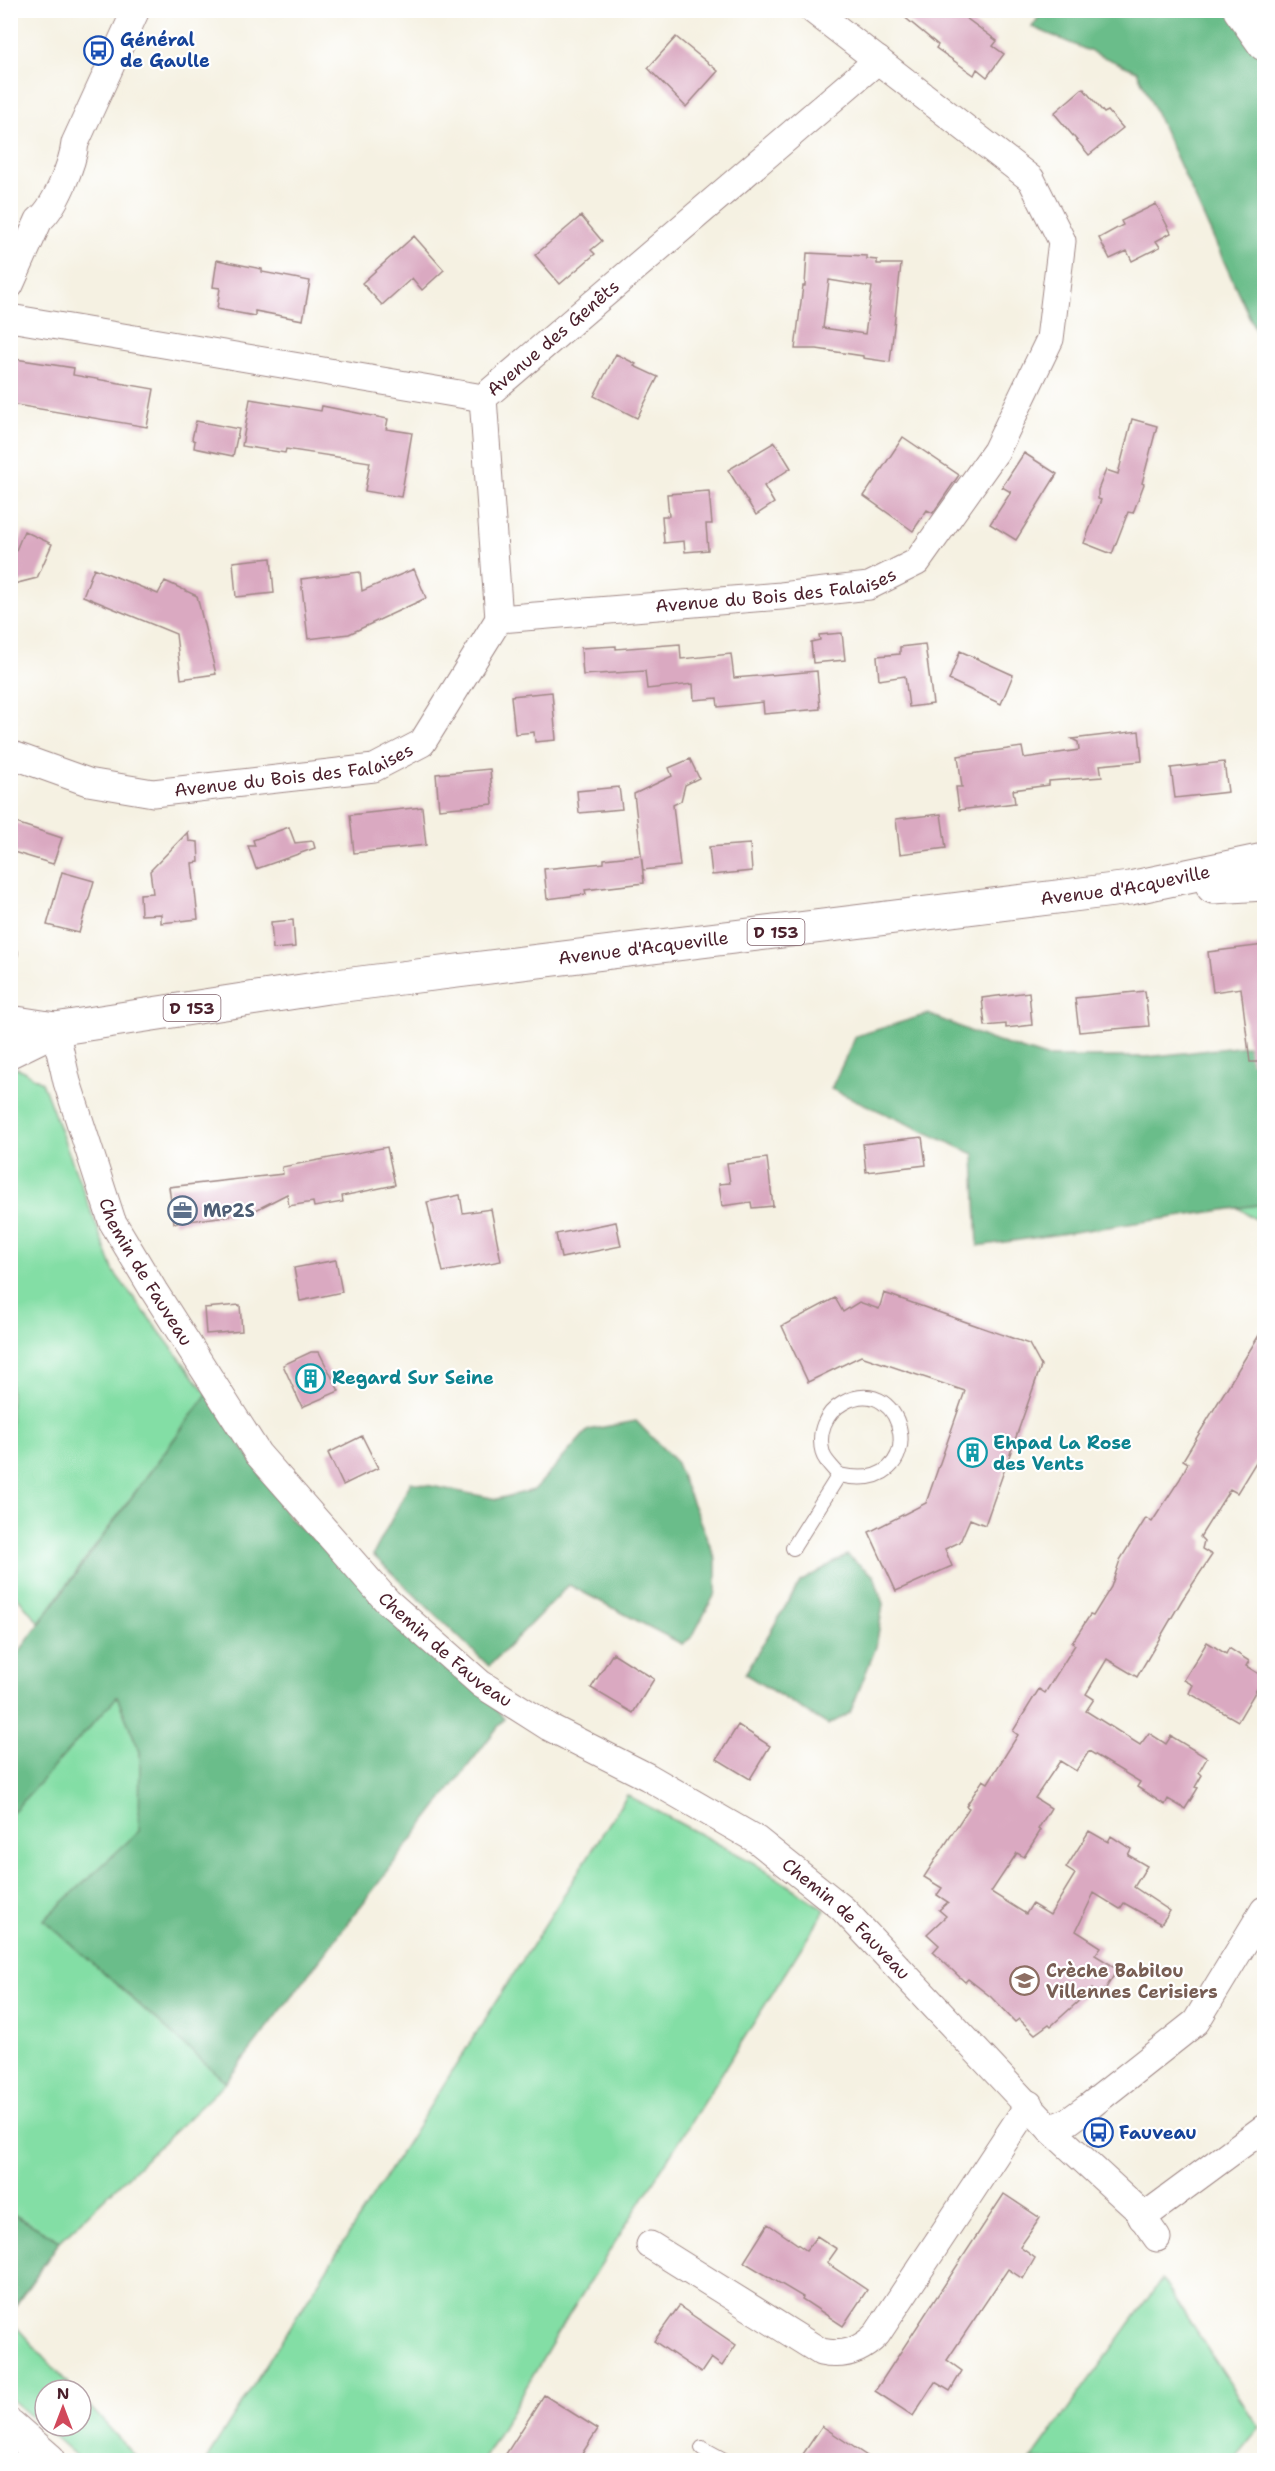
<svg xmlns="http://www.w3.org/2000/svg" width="1275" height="2471" viewBox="0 0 1275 2471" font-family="'Shantell Sans',sans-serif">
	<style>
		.green { fill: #83dea5; stroke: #667e68; stroke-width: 1.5 }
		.forest { fill: #6abd8a; stroke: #5a6e5a; stroke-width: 1.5 }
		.building { fill: #daa9c1; fill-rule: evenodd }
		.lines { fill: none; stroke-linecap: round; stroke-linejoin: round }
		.service-casing { stroke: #a08886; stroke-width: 16 }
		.minor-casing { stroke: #a08886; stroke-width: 29 }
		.tertiary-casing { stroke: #a08886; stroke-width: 35 }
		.primary-casing { stroke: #a08886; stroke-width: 35 }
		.motorway-casing { stroke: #a08886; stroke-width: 35 }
		.service { stroke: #fff; stroke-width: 14 }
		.minor { stroke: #fff; stroke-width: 27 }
		.tertiary { stroke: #fff; stroke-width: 33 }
		.primary { stroke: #fff; stroke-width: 33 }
		.motorway { stroke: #fff; stroke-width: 33 }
		.labels { text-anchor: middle; stroke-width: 4.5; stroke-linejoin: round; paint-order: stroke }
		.shield { fill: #fff; stroke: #80626b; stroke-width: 1.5 }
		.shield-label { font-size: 16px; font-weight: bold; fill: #4a1f2b }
		.transit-label { font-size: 18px; font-weight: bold; fill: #164399; stroke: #fff; text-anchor: start }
		.street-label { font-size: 18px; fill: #4a1f2b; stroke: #fff }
		.service-label { font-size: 18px; font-weight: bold; fill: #4e5e75; stroke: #fff; text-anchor: start }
		.culture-label { font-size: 18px; font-weight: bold; fill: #0d838f; stroke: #fff; text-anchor: start }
		.education-label { font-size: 18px; font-weight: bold; fill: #785e54; stroke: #fff; text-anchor: start }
	</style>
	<rect width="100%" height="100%" fill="#fff"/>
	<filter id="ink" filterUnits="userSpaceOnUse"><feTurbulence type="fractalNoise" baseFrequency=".0167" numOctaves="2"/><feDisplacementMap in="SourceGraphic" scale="12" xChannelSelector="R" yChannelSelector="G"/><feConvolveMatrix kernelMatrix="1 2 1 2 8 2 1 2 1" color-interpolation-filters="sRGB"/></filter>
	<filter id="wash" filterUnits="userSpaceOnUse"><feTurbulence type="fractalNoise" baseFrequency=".008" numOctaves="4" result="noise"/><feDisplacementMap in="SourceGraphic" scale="24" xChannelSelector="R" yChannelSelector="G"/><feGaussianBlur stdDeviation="1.35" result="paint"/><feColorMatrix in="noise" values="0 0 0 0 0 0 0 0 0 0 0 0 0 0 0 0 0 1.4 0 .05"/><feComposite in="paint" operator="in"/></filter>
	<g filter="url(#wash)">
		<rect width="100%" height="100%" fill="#f5f1e2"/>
		<!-- green -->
		<path class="green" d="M 18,1068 L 42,1082 L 114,1272 L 207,1394 L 39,1623 L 11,1589 L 10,1069 Z
			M 1264,1204 L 1264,1225 L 1237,1207 Z
			M 117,1697 L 140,1752 L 140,1831 L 44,1920 L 226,2082 L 60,2241 L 11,2213 L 10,1814 Z
			M 627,1795 L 754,1863 L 825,1910 L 564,2323 L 483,2460 L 206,2460 Z
			M 1162,2279 L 1259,2428 L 1233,2460 L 1031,2460 Z
			M 11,2321 L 74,2390 L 45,2390 L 45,2426 L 81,2426 L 81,2397 L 139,2460 L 81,2460 L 11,2399 Z"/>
		<!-- forest -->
		<path class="forest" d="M 1043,11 L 1264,11 L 1264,349 L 1137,71 L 1032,27 Z
			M 928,1014 L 989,1039 L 1046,1057 L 1147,1057 L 1264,1044 L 1264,1204 L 978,1246 L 974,1154 L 831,1089 L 856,1036 Z
			M 207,1394 L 290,1519 L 470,1674 L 504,1719 L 226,2082 L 44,1920 L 139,1831 L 140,1752 L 117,1697 L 11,1814 L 11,1663 Z
			M 636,1421 L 675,1461 L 716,1560 L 716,1592 L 692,1637 L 682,1644 L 569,1585 L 489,1666 L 373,1555 L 411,1482 L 497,1499 L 534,1490 L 588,1430 Z
			M 847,1555 L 874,1576 L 883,1604 L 876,1647 L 850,1713 L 828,1725 L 745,1674 L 800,1582 Z
			M 11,2213 L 60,2241 L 11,2312 Z"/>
		<g id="blocks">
			<!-- building -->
			<path class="building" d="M 896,10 L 955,10 L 997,41 L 993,46 L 1004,54 L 987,77 L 977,69 L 974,75 L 936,48 L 938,45 Z
				M 676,37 L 718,71 L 686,107 L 648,68 Z
				M 1083,88 L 1104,113 L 1108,111 L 1123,128 L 1089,155 L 1054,113 Z
				M 1156,204 L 1171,233 L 1156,241 L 1160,247 L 1132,261 L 1127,251 L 1110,259 L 1099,238 L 1123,225 L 1121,221 Z
				M 581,216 L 602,241 L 591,250 L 595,254 L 560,284 L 535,255 Z
				M 414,236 L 444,270 L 422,290 L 412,278 L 382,305 L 362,283 Z
				M 807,253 L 867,256 L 867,259 L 877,260 L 877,264 L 901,264 L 890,362 L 863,358 L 863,356 L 817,349 L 795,349 L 803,286 L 805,286 ZM 829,280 L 872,287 L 865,334 L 823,328 Z
				M 217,260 L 262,269 L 262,272 L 310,281 L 303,320 L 255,311 L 255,316 L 217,309 L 220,288 L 213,287 Z
				M 616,354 L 636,364 L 634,366 L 658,377 L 637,418 L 594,396 Z
				M 15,359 L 74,368 L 73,375 L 154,389 L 147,427 L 10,404 Z
				M 250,399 L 321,411 L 322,406 L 388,419 L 386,429 L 412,433 L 401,497 L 365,491 L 370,462 L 286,449 L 285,453 L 242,446 Z
				M 1132,419 L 1157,426 L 1142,483 L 1144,484 L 1133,513 L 1128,512 L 1112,554 L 1084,543 L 1101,500 L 1098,499 L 1098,490 L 1106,470 L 1118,474 Z
				M 196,421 L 239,429 L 233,456 L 194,448 L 195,441 L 192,439 Z
				M 903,437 L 959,475 L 933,513 L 927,510 L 913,531 L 864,496 Z
				M 775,442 L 791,468 L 764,486 L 774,503 L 756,515 L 728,470 Z
				M 1024,453 L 1057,474 L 1016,540 L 990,524 L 1011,492 L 1002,487 Z
				M 709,491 L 712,524 L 706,524 L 708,550 L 685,552 L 684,541 L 664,543 L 662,516 L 669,516 L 667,494 Z
				M 24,531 L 52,544 L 37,578 L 10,585 L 10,556 L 14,555 Z
				M 271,558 L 274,593 L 236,597 L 233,562 Z
				M 94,568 L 158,594 L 165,581 L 197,596 L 216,674 L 181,679 L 176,634 L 83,596 Z
				M 414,569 L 426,598 L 349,634 L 308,639 L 301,579 L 360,572 L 362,591 Z
				M 842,633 L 845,660 L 813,663 L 811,642 L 820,640 L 819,635 Z
				M 680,644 L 681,659 L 731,654 L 734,678 L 817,671 L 820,709 L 764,714 L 763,702 L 718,707 L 717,698 L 694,700 L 693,684 L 647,689 L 645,671 L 583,675 L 581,648 L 616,646 L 616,649 Z
				M 925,644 L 933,704 L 909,707 L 905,676 L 879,680 L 877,656 L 900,654 L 900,647 Z
				M 960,651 L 1013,675 L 1001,704 L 949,680 Z
				M 552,692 L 556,740 L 535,742 L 534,732 L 515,734 L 511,696 Z
				M 1139,731 L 1142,761 L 1100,765 L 1102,777 L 1049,781 L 1049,785 L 1013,790 L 1015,803 L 959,810 L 956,787 L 962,787 L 958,756 L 1022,747 L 1024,758 L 1079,750 L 1078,742 L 1072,739 Z
				M 690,759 L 699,778 L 685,785 L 681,801 L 673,805 L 680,866 L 643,870 L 634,794 L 672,776 L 669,768 Z
				M 1224,762 L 1228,792 L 1175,798 L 1171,768 Z
				M 490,769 L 493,804 L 439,809 L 436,774 Z
				M 619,787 L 622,809 L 579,813 L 577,791 Z
				M 422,807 L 426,845 L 354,853 L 350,815 Z
				M 941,814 L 946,848 L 900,854 L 896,819 Z
				M 10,821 L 62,838 L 53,864 L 10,851 Z
				M 289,827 L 295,843 L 313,841 L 315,848 L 256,869 L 248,846 L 255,846 L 253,840 Z
				M 188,832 L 189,841 L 198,842 L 199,862 L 192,863 L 198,919 L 161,923 L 161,914 L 141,915 L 140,894 L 153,893 L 150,871 Z
				M 750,844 L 752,871 L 712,875 L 709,847 Z
				M 641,855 L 644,883 L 585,890 L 586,894 L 547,899 L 544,869 L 604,863 L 604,859 Z
				M 62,872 L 94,881 L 79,933 L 47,925 Z
				M 293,920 L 295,947 L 273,949 L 271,922 Z
				M 1264,945 L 1264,1062 L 1250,1062 L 1241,988 L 1213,992 L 1208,952 Z
				M 1145,991 L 1149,1026 L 1079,1032 L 1075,998 Z
				M 1029,992 L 1032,1025 L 1006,1028 L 1006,1024 L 985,1026 L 982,998 Z
				M 922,1137 L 926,1165 L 866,1172 L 863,1144 Z
				M 387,1147 L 395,1185 L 342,1196 L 343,1202 L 314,1207 L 313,1202 L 289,1206 L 287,1194 L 250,1213 L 174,1223 L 169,1187 L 283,1174 L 282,1167 Z
				M 767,1158 L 773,1206 L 752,1208 L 751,1202 L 722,1206 L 719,1184 L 730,1183 L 727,1163 Z
				M 460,1195 L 463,1213 L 491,1209 L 501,1261 L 443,1272 L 427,1202 Z
				M 616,1222 L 621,1246 L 561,1258 L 556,1234 Z
				M 336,1260 L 342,1292 L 300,1301 L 294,1268 Z
				M 884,1293 L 1029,1344 L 1041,1366 L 985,1525 L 970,1519 L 960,1542 L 945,1549 L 952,1566 L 896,1591 L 869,1532 L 926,1503 L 965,1391 L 861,1356 L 808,1382 L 782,1326 L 835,1298 L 843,1312 L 859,1302 L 879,1309 Z
				M 240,1305 L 242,1331 L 206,1334 L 204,1308 Z
				M 1264,1327 L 1264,1449 L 1237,1493 L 1230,1489 L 1200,1537 L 1204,1541 L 1202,1549 L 1212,1555 L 1182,1600 L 1137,1677 L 1107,1659 L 1086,1694 L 1094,1699 L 1086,1711 L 1140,1745 L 1149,1733 L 1166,1744 L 1171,1736 L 1207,1758 L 1199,1772 L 1202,1775 L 1195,1787 L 1198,1788 L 1185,1809 L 1168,1799 L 1165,1805 L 1137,1787 L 1140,1782 L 1089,1751 L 1076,1771 L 1060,1761 L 1035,1798 L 1051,1808 L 1038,1829 L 1041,1830 L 1024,1857 L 1017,1853 L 991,1892 L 1026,1914 L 1032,1904 L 1050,1915 L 1075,1874 L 1066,1868 L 1089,1831 L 1108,1842 L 1111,1836 L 1131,1849 L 1128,1855 L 1147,1866 L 1134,1887 L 1170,1911 L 1161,1924 L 1124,1903 L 1120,1909 L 1094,1893 L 1076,1931 L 1101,1947 L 1095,1955 L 1118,1969 L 1101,1996 L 1092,1989 L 1051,2026 L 1049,2024 L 1035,2034 L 1019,2019 L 1015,2022 L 991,1997 L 968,1979 L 965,1982 L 933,1952 L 939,1945 L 927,1934 L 946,1916 L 939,1910 L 948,1902 L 937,1895 L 942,1888 L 924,1877 L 969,1808 L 966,1806 L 983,1780 L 988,1783 L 1018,1735 L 1013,1731 L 1039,1689 L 1045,1693 L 1075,1645 L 1072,1643 L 1090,1615 L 1093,1616 L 1111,1587 L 1120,1560 L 1146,1518 L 1152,1522 L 1180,1479 L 1188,1463 L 1183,1460 Z
				M 311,1352 L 319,1352 L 339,1391 L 302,1407 L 283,1365 Z
				M 362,1436 L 378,1468 L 343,1485 L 328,1453 Z
				M 1207,1642 L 1226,1654 L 1229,1648 L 1249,1661 L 1246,1666 L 1264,1677 L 1238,1721 L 1189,1693 L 1193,1685 L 1184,1680 Z
				M 613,1653 L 654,1679 L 633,1713 L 591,1688 Z
				M 738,1725 L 770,1746 L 750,1779 L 717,1759 Z
				M 1004,2194 L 1040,2218 L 1020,2247 L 1035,2258 L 1023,2279 L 1008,2269 L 947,2360 L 962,2371 L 950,2391 L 935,2382 L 913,2416 L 875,2391 Z
				M 768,2224 L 806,2250 L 817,2236 L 837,2249 L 827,2263 L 867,2290 L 843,2326 L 802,2299 L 803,2297 L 744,2262 Z
				M 679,2306 L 736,2345 L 722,2366 L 711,2358 L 701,2373 L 654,2341 Z
				M 544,2395 L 598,2429 L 578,2460 L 502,2460 Z
				M 822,2426 L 873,2460 L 799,2460 Z"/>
		</g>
	</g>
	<g filter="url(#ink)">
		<use href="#blocks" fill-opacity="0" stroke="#a08886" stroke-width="1.5"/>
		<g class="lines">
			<defs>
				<path id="service" d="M 10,952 L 11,953
					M 793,1548 L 839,1475 C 934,1497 906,1367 843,1403 C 825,1413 817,1433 823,1454 C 825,1461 834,1469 839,1475
					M 702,2448 L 724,2460"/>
				<g id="minor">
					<path d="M 10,285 L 39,220 C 55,208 73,163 75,143 L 136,10"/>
					<path id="s1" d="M 10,318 L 483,398 L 878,60"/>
					<path d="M 483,398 L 499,619"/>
					<path id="s2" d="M 10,754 L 88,782 L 153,793 L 374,768 L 422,743 L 499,619 L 781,596 L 869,586 L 917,562 L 996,451 L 1050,339 L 1062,241 L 1031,179 L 813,10"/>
					<path id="s3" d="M 55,1029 L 67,1082 L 112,1221 L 154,1291 L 258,1454 L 387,1601 L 481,1684 L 549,1727 L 648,1777 L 757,1840 L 842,1908 L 1050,2129 L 1136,2208 L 1157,2238"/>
					<path d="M 1050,2129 L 1069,2121 L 1091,2105 L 1196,2022 L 1264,1910"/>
					<path d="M 1142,2218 L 1264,2128"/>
					<path d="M 650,2245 L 821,2352 C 844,2357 861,2351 877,2334 L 1029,2104"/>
				</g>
				<path id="tertiary" d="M 1240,10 L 1264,44"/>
				<g id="primary">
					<path d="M 1213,887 L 1264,884"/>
					<path d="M 10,1022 L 55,1029"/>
					<path id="s4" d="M 10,1051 L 55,1029 L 328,987 L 1130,888 L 1264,860"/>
				</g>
				<path id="motorway" d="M 10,2426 L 49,2460"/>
			</defs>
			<!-- service casing -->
			<use href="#service" class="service-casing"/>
			<!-- minor casing -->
			<use href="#minor" class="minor-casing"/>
			<!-- tertiary casing -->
			<use href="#tertiary" class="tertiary-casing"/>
			<!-- primary casing -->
			<use href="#primary" class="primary-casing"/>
			<!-- motorway casing -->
			<use href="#motorway" class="motorway-casing"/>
			<!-- service -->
			<use href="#service" class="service"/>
			<!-- minor -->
			<use href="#minor" class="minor"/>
			<!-- tertiary -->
			<use href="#tertiary" class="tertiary"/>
			<!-- primary -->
			<use href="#primary" class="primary"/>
			<!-- motorway -->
			<use href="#motorway" class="motorway"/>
		</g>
	</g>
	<!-- icons -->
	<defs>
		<symbol id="bus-ring" viewBox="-11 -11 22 22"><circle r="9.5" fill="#fff" stroke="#1a4fb4" stroke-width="1.5"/><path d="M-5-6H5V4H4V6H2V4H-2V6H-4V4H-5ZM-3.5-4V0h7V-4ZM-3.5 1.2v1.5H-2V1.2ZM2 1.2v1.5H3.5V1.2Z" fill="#1a4fb4"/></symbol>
		<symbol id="office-ring" viewBox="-11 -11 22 22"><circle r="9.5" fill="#fff" stroke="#5c6f8a" stroke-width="1.5"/><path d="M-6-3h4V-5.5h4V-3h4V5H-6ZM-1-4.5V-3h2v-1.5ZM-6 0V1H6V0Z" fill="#5c6f8a"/></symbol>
		<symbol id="building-ring" viewBox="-11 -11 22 22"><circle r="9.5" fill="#fff" stroke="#0f9aa8" stroke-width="1.5"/><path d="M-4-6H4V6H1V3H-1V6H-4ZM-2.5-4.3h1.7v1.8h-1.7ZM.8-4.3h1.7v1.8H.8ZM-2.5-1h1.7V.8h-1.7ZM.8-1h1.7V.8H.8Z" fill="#0f9aa8"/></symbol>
		<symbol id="school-ring" viewBox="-11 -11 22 22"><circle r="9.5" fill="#fff" stroke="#8d6e63" stroke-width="1.5"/><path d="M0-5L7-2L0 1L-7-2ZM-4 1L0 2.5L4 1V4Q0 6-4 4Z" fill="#8d6e63"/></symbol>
	</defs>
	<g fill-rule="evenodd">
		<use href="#bus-ring" x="82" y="34" width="33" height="33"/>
		<use href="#office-ring" x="166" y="1194" width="33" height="33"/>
		<use href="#building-ring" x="294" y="1362" width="33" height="33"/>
		<use href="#building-ring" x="956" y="1436" width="33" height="33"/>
		<use href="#school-ring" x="1008" y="1964" width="33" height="33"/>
		<use href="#bus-ring" x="1082" y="2116" width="33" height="33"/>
	</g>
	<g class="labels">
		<!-- shield labels -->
		<g class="shield">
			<rect x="747.5" y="919" width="57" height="26" rx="4.5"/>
			<rect x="163.5" y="995" width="57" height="26" rx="4.5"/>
		</g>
		<g class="shield-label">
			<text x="776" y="938">D 153</text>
			<text x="192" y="1014">D 153</text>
		</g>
		<!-- transit labels -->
		<g class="transit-label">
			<text x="120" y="46">Général<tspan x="120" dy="21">de Gaulle</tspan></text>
			<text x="1119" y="2139">Fauveau</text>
		</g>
		<!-- street labels -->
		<g class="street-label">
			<text dy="6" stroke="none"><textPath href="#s1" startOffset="572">Avenue des Genêts</textPath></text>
			<text dy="6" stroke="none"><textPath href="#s2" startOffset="850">Avenue du Bois des Falaises</textPath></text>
			<text dy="6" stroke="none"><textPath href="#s2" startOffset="292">Avenue du Bois des Falaises</textPath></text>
			<text dy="6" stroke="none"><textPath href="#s4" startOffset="1130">Avenue d'Acqueville</textPath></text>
			<text dy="6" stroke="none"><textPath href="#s4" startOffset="644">Avenue d'Acqueville</textPath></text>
			<text dy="6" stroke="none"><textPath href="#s3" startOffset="261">Chemin de Fauveau</textPath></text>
			<text dy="6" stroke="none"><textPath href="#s3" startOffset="747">Chemin de Fauveau</textPath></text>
			<text dy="6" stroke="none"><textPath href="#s3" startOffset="1233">Chemin de Fauveau</textPath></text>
		</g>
		<!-- service labels -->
		<g class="service-label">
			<text x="203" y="1217">MP2S</text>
		</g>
		<!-- culture labels -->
		<g class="culture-label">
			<text x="332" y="1384">Regard Sur Seine</text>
			<text x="993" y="1449">Ehpad La Rose<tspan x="993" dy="21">des Vents</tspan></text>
		</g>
		<!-- education labels -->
		<g class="education-label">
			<text x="1046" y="1977">Crèche Babilou<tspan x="1046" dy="21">Villennes Cerisiers</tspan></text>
		</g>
	</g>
	<!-- margin -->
	<rect width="1275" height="2471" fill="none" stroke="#fff" stroke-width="36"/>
	<!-- north arrow -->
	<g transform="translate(63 2408)"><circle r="28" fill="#ffffff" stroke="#b7a5aa" stroke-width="1.5"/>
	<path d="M0-4.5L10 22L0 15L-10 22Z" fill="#d1495b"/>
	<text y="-9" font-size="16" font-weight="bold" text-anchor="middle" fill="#4a1f2b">N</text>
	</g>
</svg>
